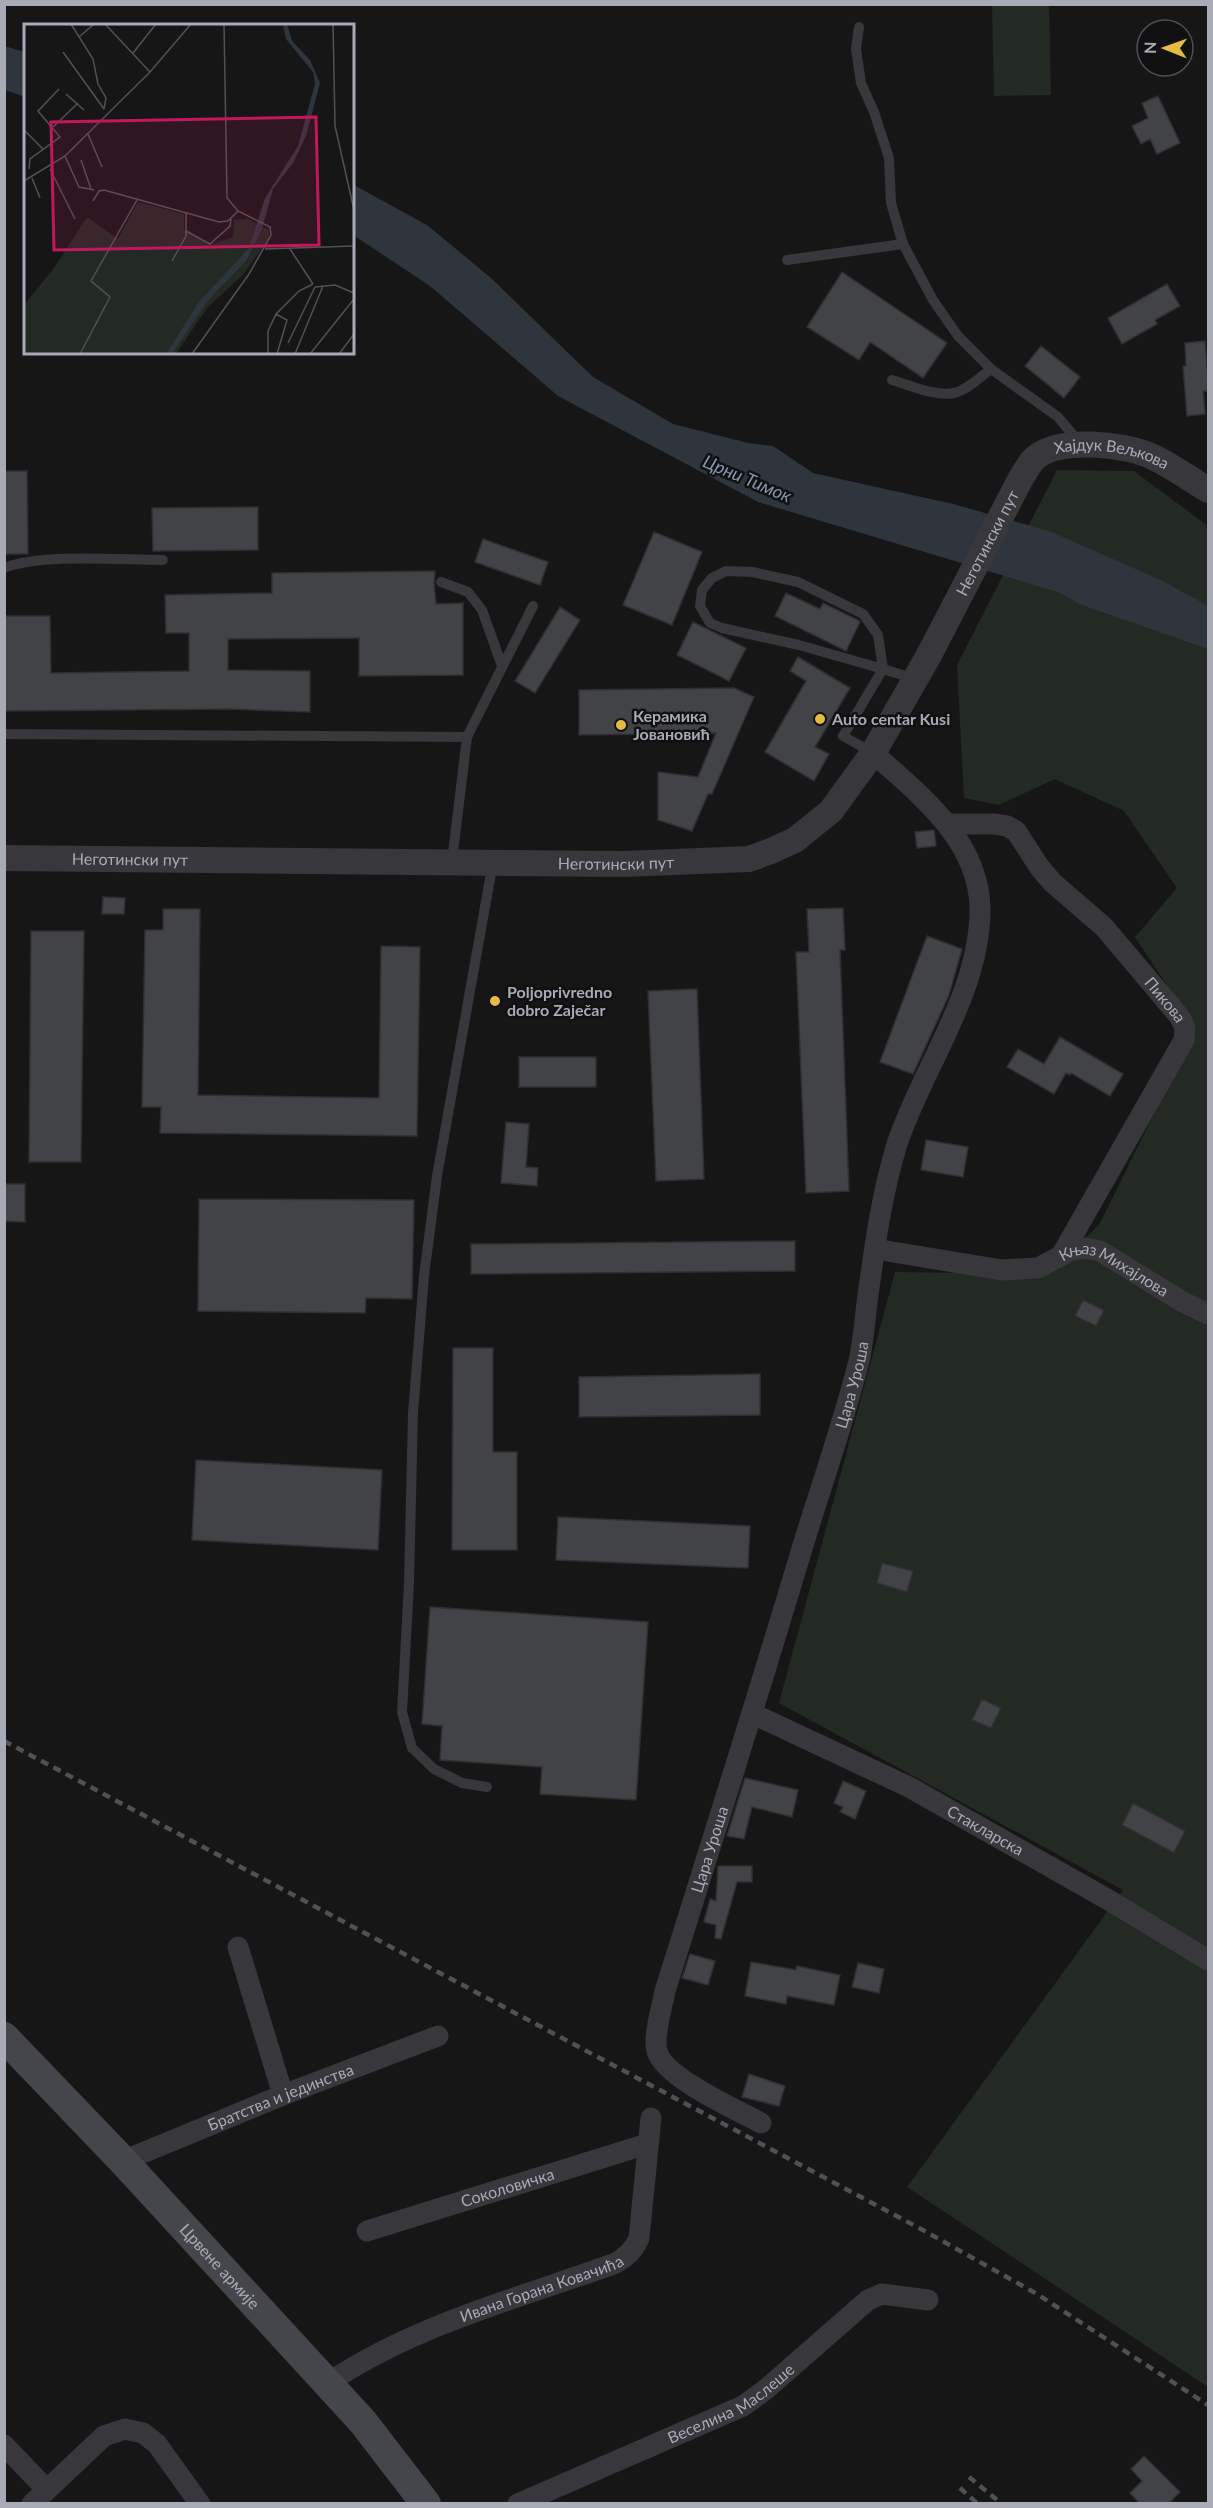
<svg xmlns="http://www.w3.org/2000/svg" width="1213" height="2508" viewBox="0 0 1213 2508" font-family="Lato,sans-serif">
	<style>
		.green { fill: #222a23 }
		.water { fill: #2f353c }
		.building { fill: #424347; stroke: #303033; stroke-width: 1.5 }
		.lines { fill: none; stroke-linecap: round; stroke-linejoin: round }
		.service { stroke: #37373c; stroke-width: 10 }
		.minor { stroke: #37373c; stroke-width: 21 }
		.tertiary { stroke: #37373c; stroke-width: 26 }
		.secondary { stroke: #45464c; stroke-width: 30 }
		.rail { stroke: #505157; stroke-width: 4.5; stroke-dasharray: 8 6; stroke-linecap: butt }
		.poi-dot { fill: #e5bc40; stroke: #111112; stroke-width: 2 }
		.labels { text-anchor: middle; stroke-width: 5; stroke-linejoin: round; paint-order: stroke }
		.street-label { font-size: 16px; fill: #a8abb6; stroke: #111112 }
		.poi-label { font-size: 16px; font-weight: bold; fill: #a8abb6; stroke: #111112; text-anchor: start }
		.water-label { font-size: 18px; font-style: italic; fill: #8296af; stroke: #111112 }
		.inset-road { fill: none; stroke: #505257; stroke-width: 1.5 }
		.view { fill: #c2185b; fill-opacity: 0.15; stroke: #c2185b; stroke-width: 3 }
		.inset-edge { fill: none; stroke: #a8abb6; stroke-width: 3 }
	</style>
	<rect width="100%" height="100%" fill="#161617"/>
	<!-- green -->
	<path class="green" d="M 992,5 L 1049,5 L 1051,95 L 994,96 Z
		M 1057,470 L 1134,471 L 1208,526 L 1208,2387 L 907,2187 L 1123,1890 L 779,1703 L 895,1272 L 1046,1274 L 1099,1225 L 1196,1029 L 1135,937 L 1177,888 L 1124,811 L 1055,779 L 999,805 L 964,798 L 957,665 Z"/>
	<!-- water -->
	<path class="water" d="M 4,46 L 25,52 L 25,97 L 5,90 Z
		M 352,184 L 427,225 L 491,278 L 593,377 L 673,424 L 748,443 L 773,446 L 813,473 L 953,504 L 1049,531 L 1161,580 L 1208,606 L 1208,649 L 1082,605 L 1058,592 L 758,502 L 558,396 L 430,286 L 353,235 Z"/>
	<!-- building -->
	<path class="building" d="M 1158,96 L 1180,143 L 1157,154 L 1150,139 L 1141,144 L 1132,126 L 1148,118 L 1142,103 Z
		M 842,272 L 947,343 L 923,378 L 870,342 L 859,360 L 807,327 Z
		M 1167,284 L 1180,306 L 1155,320 L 1157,324 L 1122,344 L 1108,318 Z
		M 1205,341 L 1209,391 L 1203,391 L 1205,414 L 1187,416 L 1183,366 L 1186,366 L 1185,343 Z
		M 1041,346 L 1080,377 L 1064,398 L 1025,366 Z
		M 4,471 L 27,471 L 28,554 L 4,554 Z
		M 258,507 L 258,550 L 153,551 L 152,508 Z
		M 654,532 L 702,552 L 672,625 L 623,605 Z
		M 483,539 L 548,562 L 540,585 L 475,562 Z
		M 435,571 L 434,583 L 436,604 L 463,603 L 463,675 L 359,676 L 359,638 L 228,639 L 228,670 L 310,671 L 310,712 L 229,709 L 4,711 L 4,616 L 50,616 L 51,673 L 189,671 L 189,633 L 166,633 L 165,595 L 272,593 L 272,573 Z
		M 786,593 L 820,609 L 823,603 L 858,620 L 860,622 L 846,651 L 775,616 Z
		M 560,607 L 580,620 L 535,693 L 515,681 Z
		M 693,622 L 746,648 L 729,681 L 677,655 Z
		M 798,657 L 850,688 L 815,747 L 829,754 L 814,781 L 765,752 L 806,681 L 790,671 Z
		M 734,688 L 754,697 L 712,794 L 708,794 L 692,831 L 658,820 L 658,772 L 698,777 L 716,733 L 579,735 L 579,690 Z
		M 934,830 L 936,846 L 917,848 L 915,832 Z
		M 103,897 L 125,898 L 124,914 L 102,914 Z
		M 843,908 L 845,950 L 840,950 L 849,1191 L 806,1193 L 796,952 L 809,952 L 807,909 Z
		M 163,909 L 200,909 L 198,1095 L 379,1098 L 381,946 L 420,947 L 417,1136 L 160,1133 L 161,1107 L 142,1107 L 145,930 L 163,930 Z
		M 31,931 L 84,931 L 81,1162 L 29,1162 Z
		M 927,936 L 962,949 L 949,995 L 913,1074 L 880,1062 Z
		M 697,989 L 704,1179 L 656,1181 L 648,991 Z
		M 1060,1037 L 1123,1074 L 1110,1096 L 1071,1073 L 1070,1075 L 1066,1073 L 1054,1094 L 1007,1067 L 1018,1049 L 1044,1064 Z
		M 519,1057 L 596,1057 L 596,1087 L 519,1087 Z
		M 506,1122 L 529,1124 L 526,1167 L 538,1168 L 537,1186 L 501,1183 Z
		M 926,1140 L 968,1147 L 963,1177 L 921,1170 Z
		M 4,1184 L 25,1184 L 25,1222 L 4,1221 Z
		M 199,1199 L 414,1200 L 412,1299 L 366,1298 L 365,1313 L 198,1311 Z
		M 795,1241 L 795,1271 L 471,1274 L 471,1244 Z
		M 1083,1300 L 1104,1310 L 1096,1326 L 1075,1316 Z
		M 453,1348 L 493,1348 L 493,1452 L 517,1452 L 517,1550 L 452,1550 Z
		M 760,1374 L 760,1415 L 579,1417 L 579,1377 Z
		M 196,1460 L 382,1470 L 378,1550 L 192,1540 Z
		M 558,1517 L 750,1526 L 748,1568 L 556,1560 Z
		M 882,1563 L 913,1571 L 907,1592 L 877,1583 Z
		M 430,1607 L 648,1622 L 636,1800 L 540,1794 L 542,1767 L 440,1760 L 442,1726 L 422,1724 Z
		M 982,1699 L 1001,1708 L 991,1728 L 972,1720 Z
		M 745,1778 L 798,1790 L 792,1817 L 752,1807 L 744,1839 L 727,1836 Z
		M 843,1781 L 866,1791 L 855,1819 L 840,1812 L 843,1807 L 834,1803 Z
		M 1133,1803 L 1185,1831 L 1174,1853 L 1122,1825 Z
		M 718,1866 L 752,1866 L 752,1882 L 737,1882 L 721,1939 L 715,1938 L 716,1925 L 704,1922 L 710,1899 L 716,1901 Z
		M 690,1954 L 715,1961 L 708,1985 L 682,1978 Z
		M 751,1962 L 796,1970 L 797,1966 L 840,1975 L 834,2005 L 787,1996 L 786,2004 L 745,1996 Z
		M 858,1963 L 884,1969 L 879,1993 L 852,1987 Z
		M 749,2074 L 785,2086 L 779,2106 L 742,2097 Z
		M 1144,2456 L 1180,2492 L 1168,2504 L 1140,2504 L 1130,2493 L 1142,2481 L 1131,2469 Z"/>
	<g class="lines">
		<!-- service -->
		<path class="service" d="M 859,27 L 856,49 L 861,83 L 874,112 L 889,158 L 891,203 L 903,244 L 933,300 L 958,336 L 991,369 L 1058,417 L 1079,442
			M 787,260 L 903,244
			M 892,380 C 910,385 935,397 954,393 C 967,390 980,377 991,369
			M 4,568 C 41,553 122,560 163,560
			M 441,582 L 468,592 L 482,610 L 502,666
			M 4,734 L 467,737
			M 873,753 L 843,736 L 883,669 L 878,635 L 863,614 L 798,582 L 752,572 L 726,571 L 712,578 L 702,590 L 700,606 L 710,623 L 722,628 L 799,645 L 883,669 L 915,679
			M 452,861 L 467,737 L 533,606
			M 487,1787 L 462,1783 L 434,1769 L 412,1748 L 402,1712 L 409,1583 L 413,1413 L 424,1276 L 437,1176 L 493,862"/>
		<!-- minor -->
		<g class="minor">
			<path id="s1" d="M 948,824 L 994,824 L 1007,826 L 1016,831 L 1040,868 L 1053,883 L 1104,927 L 1179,1016 L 1185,1027 L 1184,1040 L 1061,1256"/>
			<path id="s2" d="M 875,1249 L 1002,1270 L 1038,1268 L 1072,1250 L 1085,1248 L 1100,1251 L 1183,1302 L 1208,1314"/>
			<path id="s3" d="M 753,1714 L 909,1787 L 1107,1899 L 1208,1960"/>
			<path d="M 238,1947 L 283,2095"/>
			<path id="s4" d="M 761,2123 C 737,2110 663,2077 657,2051 C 653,2036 662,2007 665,1991 C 711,1845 757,1699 801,1552 C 820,1489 843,1425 859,1361 C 864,1339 865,1316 868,1295 C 875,1244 882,1193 897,1144 C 923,1066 981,992 980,907 C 978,839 919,794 873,753"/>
			<path id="s5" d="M 123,2161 L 283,2095 L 438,2036"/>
			<path id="s6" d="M 367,2231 L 647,2144"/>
			<path id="s7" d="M 328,2383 C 414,2325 519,2298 616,2263 C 627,2256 634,2250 639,2238 L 651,2118"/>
			<path d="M 4,2445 L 47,2490"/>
			<path d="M 32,2504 L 104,2436 L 125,2429 L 143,2433 L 157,2444 L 200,2504"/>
			<path id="s8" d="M 518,2504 L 743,2406 L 765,2390 L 868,2300 L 882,2294 L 928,2300"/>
		</g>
		<!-- tertiary -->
		<path class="tertiary" id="s9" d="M 4,858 L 624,864 L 749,859 L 771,851 L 795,840 L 831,811 L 873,753 L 929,655 L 1021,478 C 1025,472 1029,464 1034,459 C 1058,436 1126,444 1153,457 C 1172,466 1190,479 1208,490"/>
		<!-- secondary -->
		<path class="secondary" id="s10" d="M 4,2037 L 123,2161 L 363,2422 L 426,2504"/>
		<!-- rail -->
		<path class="rail" d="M 4,1741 L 921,2229 L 1037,2294 L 1208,2405
			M 969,2477 L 1002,2504
			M 960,2488 L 978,2504"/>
	</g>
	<!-- markers -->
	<g class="poi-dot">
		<circle cx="820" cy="719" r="6"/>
		<circle cx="621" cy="725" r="6"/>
		<circle cx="495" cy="1001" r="6"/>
	</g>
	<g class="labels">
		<!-- street labels -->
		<g class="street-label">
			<text dy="6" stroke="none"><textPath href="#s9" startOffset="1330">Хајдук Вељкова</textPath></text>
			<text dy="6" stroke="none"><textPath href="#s9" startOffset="1152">Неготински пут</textPath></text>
			<text dy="6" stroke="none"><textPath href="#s9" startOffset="126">Неготински пут</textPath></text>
			<text dy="6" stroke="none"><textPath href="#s9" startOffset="612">Неготински пут</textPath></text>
			<text dy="6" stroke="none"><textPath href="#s1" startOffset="296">Пикова</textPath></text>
			<text dy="6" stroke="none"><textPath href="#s2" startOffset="250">Књаз Михајлова</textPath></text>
			<text dy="6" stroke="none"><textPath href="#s4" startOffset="824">Цара Уроша</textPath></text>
			<text dy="6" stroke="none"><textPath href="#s3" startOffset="260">Стакларска</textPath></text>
			<text dy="6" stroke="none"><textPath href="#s4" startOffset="338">Цара Уроша</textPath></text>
			<text dy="6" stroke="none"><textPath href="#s5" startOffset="170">Братства и јединства</textPath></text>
			<text dy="6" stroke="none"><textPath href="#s6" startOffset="147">Соколовичка</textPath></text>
			<text dy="6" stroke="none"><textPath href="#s10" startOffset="315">Црвене армије</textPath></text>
			<text dy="6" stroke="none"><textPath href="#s7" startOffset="234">Ивана Горана Ковачића</textPath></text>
			<text dy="6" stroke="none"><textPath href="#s8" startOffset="236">Веселина Маслеше</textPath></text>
		</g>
		<!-- poi labels -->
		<g class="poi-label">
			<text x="633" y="722">Керамика<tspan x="633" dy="18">Јовановић</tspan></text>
			<text x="832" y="725">Auto centar Kusi</text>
			<text x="507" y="998">Poljoprivredno<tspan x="507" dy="18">dobro Zaječar</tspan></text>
		</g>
		<!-- water labels -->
		<g class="water-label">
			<text transform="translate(747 479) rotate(23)" y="6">Црни Тимок</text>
		</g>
	</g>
	<!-- overview -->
	<g transform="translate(24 24)">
		<rect width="330" height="330" fill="#161617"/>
		<path d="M 114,178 L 160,190 L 160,206 L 186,221 L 209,213 L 210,196 L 224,195 L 245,206 L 245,214 L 219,251 L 183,284 L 152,330 L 0,330 L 0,281 L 30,244 L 63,193 L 94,215 Z" fill="#222a23"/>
		<path d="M 259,0 L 263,0 L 268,17 L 286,36 L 296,59 L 282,112 L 269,139 L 249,165 L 238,205 L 222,237 L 185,275 L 148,330 L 142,330 L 175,278 L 225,224 L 241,174 L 274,122 L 291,60 L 289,48 L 262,15 Z" fill="#2f353c"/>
		<path class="inset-road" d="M 47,0 L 69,35 L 74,60 L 82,74 L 80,85M 81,0 L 126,48M 309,0 L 311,102 L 330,186M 55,13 L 70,0M 39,28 L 80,85M 109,29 L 132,0M 42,70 L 60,86M 29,103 L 54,79M 1,107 L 19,125M 64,110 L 78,143M 41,132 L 55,163 L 70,166M 57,136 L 67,165M 5,145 L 6,135 L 36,113 L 14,87 L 35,65M 26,145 L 51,195M 8,154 L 16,174M 0,157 L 41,132 L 126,48 L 167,0M 69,177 L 75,167 L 80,166 L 195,198 L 204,197 L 214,187M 162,207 L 186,220 L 206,202 L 207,195M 241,225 L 330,222M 266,225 L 289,260M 148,237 L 162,212 L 162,188M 291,263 L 311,261 L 330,269M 252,290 L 263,296 L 253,330M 264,319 L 291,263M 56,330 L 86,273 L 67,257 L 113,176M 168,330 L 225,250 L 247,211 L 246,203 L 214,187 L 203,174 L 200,0M 244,330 L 244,307 L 252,290 L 275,267 L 289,260M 271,330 L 299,262M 286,330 L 330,275M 315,330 L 330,310"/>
		<path class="view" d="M 292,93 L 295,221 L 30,226 L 27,98 Z"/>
		<rect width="330" height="330" class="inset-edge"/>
	</g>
	<!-- border -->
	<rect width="1213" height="2508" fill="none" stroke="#a8abb6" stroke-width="12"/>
	<!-- north arrow -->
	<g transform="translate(1165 48) rotate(271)"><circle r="28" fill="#111112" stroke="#4d4f54" stroke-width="1.5"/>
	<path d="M0-4.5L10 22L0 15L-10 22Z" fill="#e5bc40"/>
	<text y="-9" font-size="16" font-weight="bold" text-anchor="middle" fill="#a8abb6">N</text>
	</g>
</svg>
